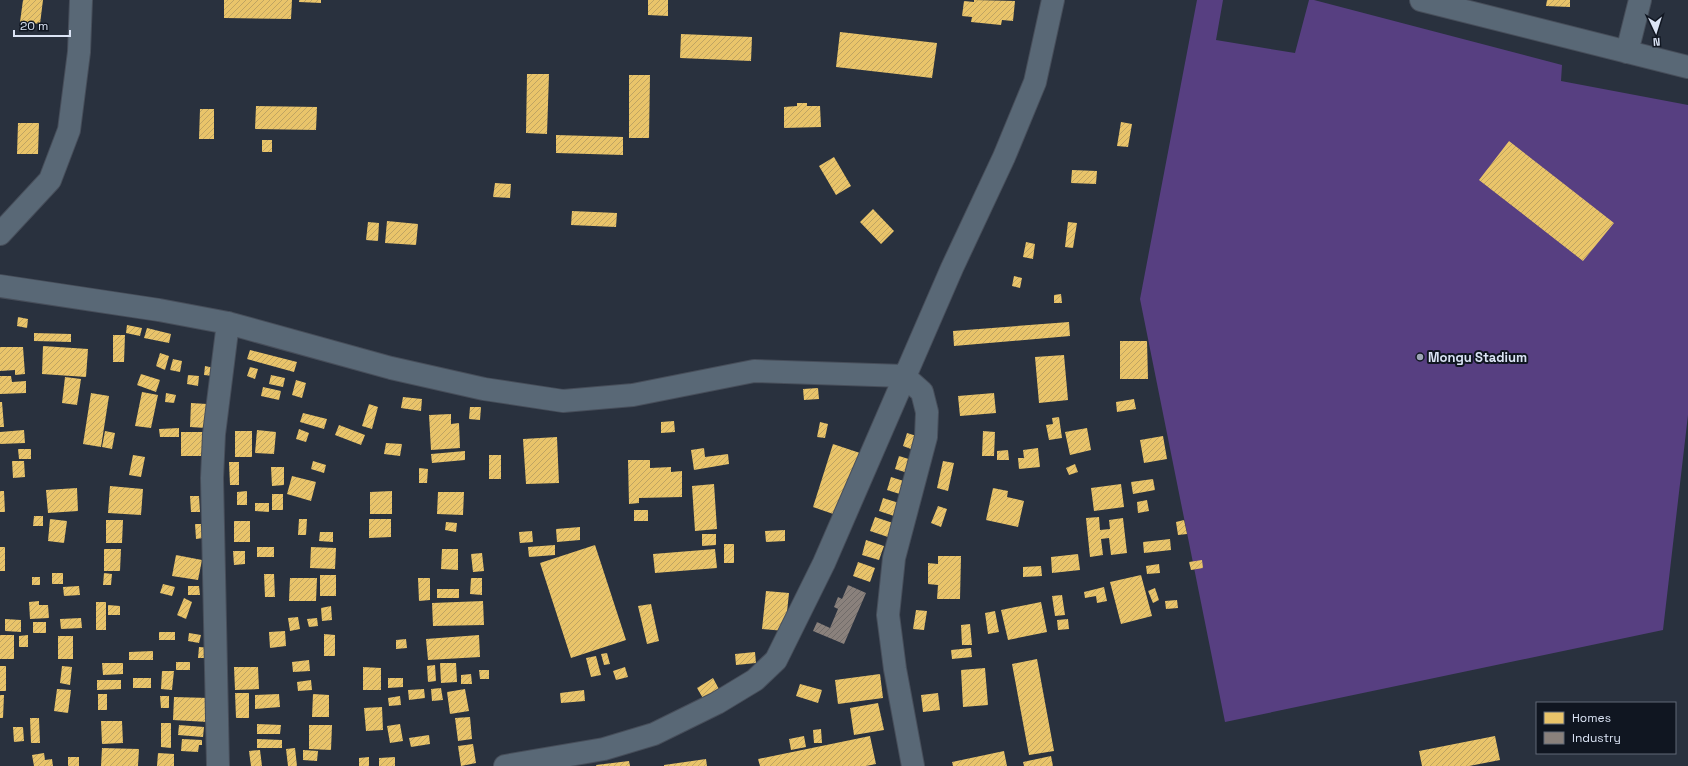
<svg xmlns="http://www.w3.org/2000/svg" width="1688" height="766" viewBox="0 0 1688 766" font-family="'Space Grotesk',sans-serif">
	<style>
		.pitch { fill: #573f81 }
		.homes { fill: url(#homes-hatch) }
		.industry { fill: url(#industry-hatch) }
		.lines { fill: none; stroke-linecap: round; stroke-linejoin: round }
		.minor-casing { stroke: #474e5a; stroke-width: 24 }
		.minor { stroke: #596876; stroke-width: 22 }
		.poi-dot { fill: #9da5b5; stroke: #101621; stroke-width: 1.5 }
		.labels { text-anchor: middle; stroke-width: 4; stroke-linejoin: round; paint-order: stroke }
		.poi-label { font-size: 13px; font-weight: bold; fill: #dbe4f5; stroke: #101621; text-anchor: start }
	</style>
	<defs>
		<pattern id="homes-hatch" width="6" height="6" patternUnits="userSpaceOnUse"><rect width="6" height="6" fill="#e9c46a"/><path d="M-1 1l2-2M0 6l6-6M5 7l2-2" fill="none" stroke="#bfa462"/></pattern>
		<pattern id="industry-hatch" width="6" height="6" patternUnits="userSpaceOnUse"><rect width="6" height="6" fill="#8a817c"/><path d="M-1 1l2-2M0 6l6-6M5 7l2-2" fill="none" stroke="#716c6a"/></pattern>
	</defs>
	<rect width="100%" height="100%" fill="#29313e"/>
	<!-- pitch -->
	<path class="pitch" d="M 1197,0 L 1223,0 L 1216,40 L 1295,53 L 1309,0 L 1314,0 L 1562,65 L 1561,81 L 1688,105 L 1688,415 L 1663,630 L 1225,722 L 1140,299 Z"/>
	<!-- homes -->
	<path class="homes" d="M 23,0 L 43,0 L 40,24 L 20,22 Z
		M 224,0 L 292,0 L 291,19 L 224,18 Z
		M 299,0 L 321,0 L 321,3 L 299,2 Z
		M 648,0 L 668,0 L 668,16 L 648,15 Z
		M 974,0 L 1015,1 L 1013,21 L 1002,20 L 1001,25 L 971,22 L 972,17 L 962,16 L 964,1 L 974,2 Z
		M 1547,0 L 1570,0 L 1570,7 L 1546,6 Z
		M 840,32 L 937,43 L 932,78 L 836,67 Z
		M 681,34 L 752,37 L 751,61 L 680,58 Z
		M 527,74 L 549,74 L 547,134 L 526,133 Z
		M 629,75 L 650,75 L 649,138 L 629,138 Z
		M 797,103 L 807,103 L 807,106 L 820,106 L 821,127 L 784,128 L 784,107 L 797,106 Z
		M 256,106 L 317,107 L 316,130 L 255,129 Z
		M 200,109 L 214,109 L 214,139 L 199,139 Z
		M 1121,122 L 1132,124 L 1128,147 L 1117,146 Z
		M 18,123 L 39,123 L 38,154 L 17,154 Z
		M 556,135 L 623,137 L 623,155 L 556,153 Z
		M 262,140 L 272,140 L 272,152 L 262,152 Z
		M 1509,141 L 1614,223 L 1583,261 L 1479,180 Z
		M 834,157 L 851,186 L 836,195 L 819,166 Z
		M 1072,170 L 1097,171 L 1096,184 L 1071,183 Z
		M 495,183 L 511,184 L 510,198 L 493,197 Z
		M 873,209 L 894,231 L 881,244 L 860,222 Z
		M 572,211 L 617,213 L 616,227 L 571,225 Z
		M 387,221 L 418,224 L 416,245 L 385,243 Z
		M 368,222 L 379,223 L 378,241 L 366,240 Z
		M 1068,222 L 1077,223 L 1073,248 L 1065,247 Z
		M 1026,242 L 1035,244 L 1033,259 L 1023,257 Z
		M 1014,276 L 1022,278 L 1020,288 L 1012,286 Z
		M 1061,294 L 1062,303 L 1054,303 L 1054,295 Z
		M 18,317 L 28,319 L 27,328 L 17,326 Z
		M 1069,322 L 1070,336 L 954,346 L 953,331 Z
		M 127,325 L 142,328 L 140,336 L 126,333 Z
		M 147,328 L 171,334 L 169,343 L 144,338 Z
		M 34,333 L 71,334 L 71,342 L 34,341 Z
		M 113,335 L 125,335 L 124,362 L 113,362 Z
		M 1120,341 L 1147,341 L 1148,379 L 1120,379 Z
		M 43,346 L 88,349 L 86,377 L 42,374 Z
		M 0,347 L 23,347 L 25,374 L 15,375 L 15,370 L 0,371 Z
		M 250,350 L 297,362 L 294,372 L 247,359 Z
		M 160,353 L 169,356 L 165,370 L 156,366 Z
		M 1064,355 L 1068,400 L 1039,403 L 1035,357 Z
		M 173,359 L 182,361 L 180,372 L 170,370 Z
		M 205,366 L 214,368 L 213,376 L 204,375 Z
		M 250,367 L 258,369 L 255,379 L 247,376 Z
		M 141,374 L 160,380 L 156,392 L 137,385 Z
		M 188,375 L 199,376 L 198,386 L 187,384 Z
		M 271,375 L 285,378 L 283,387 L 269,384 Z
		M 0,376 L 11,376 L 12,382 L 26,381 L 26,393 L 0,394 Z
		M 65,377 L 81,379 L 77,405 L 62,403 Z
		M 296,380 L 306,383 L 302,398 L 292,395 Z
		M 263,387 L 281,391 L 279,400 L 261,396 Z
		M 818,388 L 819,399 L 804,400 L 803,389 Z
		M 142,392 L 158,395 L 151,428 L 135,426 Z
		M 91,393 L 109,396 L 101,447 L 83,444 Z
		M 166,393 L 176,395 L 174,403 L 165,402 Z
		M 994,393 L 996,413 L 960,416 L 958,396 Z
		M 403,397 L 422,399 L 421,411 L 401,408 Z
		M 1134,399 L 1136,409 L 1117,412 L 1116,402 Z
		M 0,402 L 2,402 L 4,427 L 0,427 Z
		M 191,403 L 207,404 L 206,428 L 190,427 Z
		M 369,404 L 378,407 L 372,429 L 362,426 Z
		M 470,407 L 481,407 L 480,420 L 469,419 Z
		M 303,413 L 327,419 L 324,429 L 300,422 Z
		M 451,414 L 451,424 L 459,423 L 460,448 L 431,450 L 429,415 Z
		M 1059,417 L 1062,438 L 1049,440 L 1046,425 L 1053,424 L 1052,418 Z
		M 674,421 L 675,432 L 661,433 L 661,422 Z
		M 820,422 L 828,424 L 825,438 L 817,437 Z
		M 339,425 L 365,435 L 361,445 L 335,435 Z
		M 179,428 L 179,437 L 160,437 L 159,429 Z
		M 1087,428 L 1091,450 L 1070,455 L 1065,432 Z
		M 299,429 L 309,433 L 306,442 L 296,439 Z
		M 24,430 L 25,443 L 0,444 L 0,432 Z
		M 257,430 L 276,432 L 274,454 L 255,453 Z
		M 105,431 L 115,433 L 112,449 L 102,447 Z
		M 235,431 L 252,431 L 252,457 L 235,457 Z
		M 983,431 L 995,432 L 994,456 L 982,456 Z
		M 181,432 L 205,432 L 205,456 L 181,456 Z
		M 907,433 L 923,438 L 919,452 L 903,446 Z
		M 1163,436 L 1167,459 L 1144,463 L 1140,440 Z
		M 557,437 L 559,483 L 526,484 L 523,439 Z
		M 386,443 L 402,444 L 400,456 L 384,454 Z
		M 833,444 L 860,453 L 839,516 L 813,507 Z
		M 704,448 L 705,457 L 728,454 L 729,464 L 694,470 L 691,450 Z
		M 1038,448 L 1040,467 L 1019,469 L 1018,458 L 1024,458 L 1023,450 Z
		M 18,449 L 31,449 L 31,459 L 19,459 Z
		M 1008,450 L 1009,460 L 997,460 L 997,451 Z
		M 465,451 L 465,460 L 432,463 L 431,454 Z
		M 133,455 L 145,457 L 141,477 L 129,475 Z
		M 489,455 L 501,455 L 501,479 L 489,479 Z
		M 899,456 L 915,461 L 911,474 L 895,469 Z
		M 628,460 L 650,460 L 650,468 L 671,467 L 671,472 L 682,471 L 682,497 L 639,498 L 639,503 L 629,504 Z
		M 12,461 L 24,461 L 25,477 L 13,478 Z
		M 313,461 L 326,465 L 324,473 L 311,469 Z
		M 943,461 L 954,463 L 948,491 L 937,488 Z
		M 229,462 L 239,462 L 239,485 L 230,485 Z
		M 1075,464 L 1078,472 L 1069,475 L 1066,468 Z
		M 271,467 L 284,467 L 284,485 L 272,486 Z
		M 419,468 L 428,469 L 427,483 L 419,483 Z
		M 292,476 L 316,482 L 311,501 L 287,494 Z
		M 891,477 L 907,482 L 903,495 L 887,490 Z
		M 1153,479 L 1155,490 L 1133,494 L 1131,482 Z
		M 714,484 L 717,529 L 695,531 L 692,486 Z
		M 1121,484 L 1124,507 L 1094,511 L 1091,488 Z
		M 110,486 L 143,489 L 141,515 L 108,513 Z
		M 77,488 L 78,511 L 48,513 L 46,490 Z
		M 993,488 L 1008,491 L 1007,497 L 1024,501 L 1018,527 L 986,520 Z
		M 0,491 L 4,491 L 5,512 L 0,512 Z
		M 247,491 L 247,505 L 237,505 L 237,492 Z
		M 392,491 L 392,514 L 370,514 L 370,492 Z
		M 438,492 L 464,492 L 463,515 L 437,514 Z
		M 272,494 L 283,494 L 283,510 L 272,510 Z
		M 190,496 L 199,496 L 200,512 L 191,512 Z
		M 883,498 L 899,503 L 894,516 L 879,511 Z
		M 1147,500 L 1149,511 L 1138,513 L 1137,502 Z
		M 255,503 L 269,503 L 269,512 L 255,511 Z
		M 938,506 L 947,509 L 941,527 L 931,523 Z
		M 634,510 L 648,510 L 648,521 L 634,521 Z
		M 34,516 L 43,516 L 43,526 L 33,526 Z
		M 875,517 L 893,523 L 888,537 L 870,531 Z
		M 1099,517 L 1100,530 L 1110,529 L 1109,520 L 1123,518 L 1127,553 L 1111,555 L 1109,538 L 1101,539 L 1103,555 L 1090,557 L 1086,518 Z
		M 50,519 L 67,521 L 64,543 L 48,541 Z
		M 299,519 L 307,519 L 306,535 L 298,535 Z
		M 369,519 L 391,519 L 391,537 L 369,538 Z
		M 106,520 L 123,520 L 122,543 L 106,543 Z
		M 1184,520 L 1187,534 L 1178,535 L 1176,522 Z
		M 234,521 L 250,521 L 250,542 L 234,542 Z
		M 446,522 L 457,523 L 456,532 L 445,530 Z
		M 195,524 L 203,524 L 203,538 L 196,539 Z
		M 580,527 L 580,540 L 557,542 L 556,529 Z
		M 785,530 L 785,541 L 766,542 L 765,531 Z
		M 532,531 L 533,542 L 520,543 L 519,532 Z
		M 320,532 L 333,532 L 333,542 L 319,541 Z
		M 702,534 L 716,534 L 716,545 L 702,546 Z
		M 1170,539 L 1171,550 L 1144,553 L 1143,542 Z
		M 866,540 L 884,546 L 879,560 L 862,555 Z
		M 724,544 L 734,544 L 734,563 L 724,563 Z
		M 555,545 L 555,555 L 529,557 L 528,547 Z
		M 595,545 L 626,640 L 571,658 L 540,563 Z
		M 0,547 L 5,547 L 5,571 L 0,571 Z
		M 257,547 L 274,547 L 274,557 L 257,557 Z
		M 311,547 L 336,548 L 335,569 L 310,568 Z
		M 104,549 L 121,549 L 120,571 L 104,571 Z
		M 442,549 L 458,549 L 458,570 L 441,569 Z
		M 715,549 L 717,568 L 655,573 L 653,554 Z
		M 233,551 L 245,551 L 245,564 L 234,565 Z
		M 482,553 L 484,571 L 473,572 L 471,554 Z
		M 1078,554 L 1080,570 L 1052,573 L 1051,557 Z
		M 176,555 L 202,560 L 198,580 L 172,576 Z
		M 938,556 L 961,556 L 960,599 L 937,599 L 938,585 L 928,584 L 928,563 L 938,564 Z
		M 1202,560 L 1203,568 L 1191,570 L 1189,562 Z
		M 858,562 L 875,568 L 870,582 L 853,576 Z
		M 1159,564 L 1160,573 L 1147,574 L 1146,566 Z
		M 1041,566 L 1042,576 L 1023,577 L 1023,567 Z
		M 52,573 L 63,573 L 63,584 L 52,584 Z
		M 104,573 L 112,574 L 111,585 L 103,585 Z
		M 264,574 L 274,574 L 275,597 L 265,597 Z
		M 320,575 L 336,575 L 336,596 L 320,596 Z
		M 1141,575 L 1152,616 L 1121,624 L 1110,582 Z
		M 32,577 L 40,577 L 40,585 L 32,585 Z
		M 290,578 L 317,578 L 316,601 L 289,601 Z
		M 418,578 L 430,578 L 430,600 L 419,601 Z
		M 471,578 L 482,578 L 482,595 L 470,594 Z
		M 163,584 L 175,587 L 172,596 L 160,593 Z
		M 79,586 L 80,595 L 64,596 L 63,587 Z
		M 188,586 L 199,586 L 200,595 L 188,595 Z
		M 1104,587 L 1107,601 L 1097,603 L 1096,596 L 1085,598 L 1084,592 Z
		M 1155,588 L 1159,600 L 1153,603 L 1148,591 Z
		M 437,589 L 459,589 L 459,598 L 437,598 Z
		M 766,591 L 789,593 L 785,631 L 762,629 Z
		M 1062,595 L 1065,615 L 1055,616 L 1052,596 Z
		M 184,598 L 192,602 L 186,619 L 177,615 Z
		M 1177,600 L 1178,608 L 1166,609 L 1165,601 Z
		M 39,601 L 39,605 L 48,605 L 49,618 L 30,619 L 29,602 Z
		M 483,601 L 484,625 L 433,626 L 432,603 Z
		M 96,602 L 106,602 L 106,630 L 96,630 Z
		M 1041,602 L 1047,632 L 1008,640 L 1001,610 Z
		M 651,604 L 659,641 L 647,644 L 638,606 Z
		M 108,605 L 120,606 L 120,615 L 108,615 Z
		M 331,606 L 332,620 L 322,621 L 321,608 Z
		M 916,610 L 927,611 L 924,630 L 913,629 Z
		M 995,611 L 999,632 L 988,634 L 985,613 Z
		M 298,617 L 300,629 L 290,631 L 288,618 Z
		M 81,618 L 82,628 L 61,629 L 60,619 Z
		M 317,618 L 318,626 L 309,627 L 307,619 Z
		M 5,619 L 21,620 L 21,632 L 5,631 Z
		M 1068,619 L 1069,629 L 1058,630 L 1057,620 Z
		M 33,622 L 46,622 L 46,633 L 33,633 Z
		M 970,624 L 972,645 L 962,645 L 961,625 Z
		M 285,631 L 286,646 L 270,648 L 269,632 Z
		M 159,632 L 175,632 L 175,640 L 159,640 Z
		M 189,633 L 201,635 L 199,643 L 188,641 Z
		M 324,634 L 335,635 L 335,656 L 324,656 Z
		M 0,635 L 14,635 L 14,659 L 0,659 Z
		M 28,635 L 28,647 L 19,647 L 19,636 Z
		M 479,635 L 480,657 L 428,660 L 426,639 Z
		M 58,636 L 73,636 L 73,659 L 58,659 Z
		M 406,639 L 407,648 L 396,649 L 396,640 Z
		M 199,647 L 210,648 L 209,658 L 198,658 Z
		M 971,648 L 972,657 L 952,659 L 951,650 Z
		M 153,651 L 153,660 L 129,660 L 129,652 Z
		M 755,652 L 756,663 L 736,665 L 735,654 Z
		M 607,653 L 610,664 L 604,665 L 601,654 Z
		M 596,656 L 601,675 L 591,677 L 586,658 Z
		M 1037,659 L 1054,751 L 1029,755 L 1012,664 Z
		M 309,660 L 310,671 L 293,672 L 292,662 Z
		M 176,662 L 190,662 L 190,670 L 176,670 Z
		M 102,663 L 123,663 L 123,674 L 103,675 Z
		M 440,663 L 456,663 L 457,682 L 441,683 Z
		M 435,665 L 436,681 L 428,682 L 427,666 Z
		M 0,666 L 6,666 L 6,691 L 0,691 Z
		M 62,666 L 72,667 L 70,685 L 60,683 Z
		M 234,667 L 258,667 L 259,689 L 235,690 Z
		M 363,667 L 381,668 L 381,690 L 363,690 Z
		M 625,667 L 628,677 L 616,680 L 613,671 Z
		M 985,668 L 988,705 L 963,707 L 961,670 Z
		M 479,670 L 489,670 L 489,679 L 480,679 Z
		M 162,671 L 174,671 L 172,690 L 161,689 Z
		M 471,674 L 472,684 L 461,684 L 461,675 Z
		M 880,674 L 883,698 L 838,704 L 835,680 Z
		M 133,678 L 151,678 L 151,688 L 133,688 Z
		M 388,678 L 403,678 L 403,687 L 388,688 Z
		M 713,678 L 720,691 L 704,700 L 697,688 Z
		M 97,680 L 121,680 L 121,689 L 97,690 Z
		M 311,680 L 312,690 L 298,691 L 297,682 Z
		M 800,684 L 822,690 L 818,703 L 796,696 Z
		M 441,688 L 443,700 L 432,701 L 431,689 Z
		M 57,689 L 71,690 L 68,713 L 54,711 Z
		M 424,689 L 425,698 L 409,700 L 408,690 Z
		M 465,689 L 469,711 L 450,714 L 447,692 Z
		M 584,690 L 585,701 L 561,703 L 560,693 Z
		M 235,693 L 249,693 L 249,718 L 236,718 Z
		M 938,693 L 940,710 L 923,712 L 921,695 Z
		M 98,694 L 107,694 L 107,710 L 98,710 Z
		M 279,694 L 280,707 L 255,709 L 255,695 Z
		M 313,694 L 329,695 L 329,717 L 312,717 Z
		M 0,695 L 4,695 L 3,718 L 0,718 Z
		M 160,696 L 169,696 L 169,708 L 161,708 Z
		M 400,696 L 401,705 L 389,706 L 388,698 Z
		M 174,697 L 209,698 L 208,722 L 173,720 Z
		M 878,703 L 884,730 L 854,735 L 850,708 Z
		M 382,707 L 383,730 L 366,731 L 364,708 Z
		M 470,717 L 472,739 L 458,741 L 455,718 Z
		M 30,718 L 39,718 L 40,743 L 31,743 Z
		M 101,721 L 122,721 L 123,743 L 102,744 Z
		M 161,723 L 171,723 L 171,748 L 161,747 Z
		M 257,724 L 281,725 L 280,734 L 257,734 Z
		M 400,724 L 403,741 L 390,743 L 387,726 Z
		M 179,725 L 204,727 L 203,737 L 178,735 Z
		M 309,725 L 332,725 L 331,750 L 309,749 Z
		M 13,727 L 23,727 L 24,741 L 14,742 Z
		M 821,729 L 822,743 L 814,743 L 813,730 Z
		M 429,735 L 430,744 L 411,747 L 409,738 Z
		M 804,736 L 806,747 L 791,750 L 789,739 Z
		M 870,736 L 876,764 L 866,766 L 760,766 L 758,759 Z
		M 1495,736 L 1500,760 L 1469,766 L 1422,766 L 1419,751 Z
		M 182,739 L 202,740 L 202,745 L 199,745 L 198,752 L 181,751 Z
		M 257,739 L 282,740 L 282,748 L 257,748 Z
		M 473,744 L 476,763 L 461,766 L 458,746 Z
		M 102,748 L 139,749 L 138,766 L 101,766 Z
		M 295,748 L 297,766 L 288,766 L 286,749 Z
		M 260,750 L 262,766 L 251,766 L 249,751 Z
		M 303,750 L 318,751 L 317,761 L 303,760 Z
		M 1004,751 L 1007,766 L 953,766 L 952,762 Z
		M 44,753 L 45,760 L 52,759 L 53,766 L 34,766 L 32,755 Z
		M 158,753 L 174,754 L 174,766 L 157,766 Z
		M 1051,756 L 1053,766 L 1024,766 L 1023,762 Z
		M 68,757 L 79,757 L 79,766 L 68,766 Z
		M 369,757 L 369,766 L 359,766 L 359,758 Z
		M 395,757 L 395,766 L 379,766 L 379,758 Z
		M 706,759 L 707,766 L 664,766 L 664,765 Z
		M 629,761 L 630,766 L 596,766 L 596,765 Z"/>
	<!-- industry -->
	<path class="industry" d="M 848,585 L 866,593 L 844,644 L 813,631 L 817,622 L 830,628 L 838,609 L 834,607 L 838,597 L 842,599 Z"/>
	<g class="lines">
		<defs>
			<path id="minor" d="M 1421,0 L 1688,67
				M 1627,52 L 1640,0
				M 0,234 L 50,180 L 69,130 L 79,52 L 81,0
				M 0,286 L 159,310 L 228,323 L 391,368 L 484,389 L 563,401 L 633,395 L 754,371 L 904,376 L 922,392 L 927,412 L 926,437 L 894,558 L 888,615 L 895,669 L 913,766
				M 218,766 L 212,478 L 214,434 L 228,323
				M 505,766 L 604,749 L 654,734 L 717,703 L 755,680 L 776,660 L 824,563 L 952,268 L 1004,157 L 1035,82 L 1053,0"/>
		</defs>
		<!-- minor casing -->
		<use href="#minor" class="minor-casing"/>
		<!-- minor -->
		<use href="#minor" class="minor"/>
	</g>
	<!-- markers -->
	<circle class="poi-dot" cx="1420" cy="357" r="4"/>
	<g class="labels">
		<!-- poi labels -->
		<g class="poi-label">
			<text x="1428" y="362">Mongu Stadium</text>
		</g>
	</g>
	<!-- legend -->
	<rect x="1536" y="702" width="140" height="52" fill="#101621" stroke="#616876"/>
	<rect x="1544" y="712" width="20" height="12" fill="#e9c46a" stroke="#616876"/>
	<text x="1572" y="722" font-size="12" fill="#dbe4f5">Homes</text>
	<rect x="1544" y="732" width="20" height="12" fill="#8a817c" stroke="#616876"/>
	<text x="1572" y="742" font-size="12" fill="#dbe4f5">Industry</text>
	<!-- north arrow -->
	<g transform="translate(1656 32) rotate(176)" stroke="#101621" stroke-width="3" paint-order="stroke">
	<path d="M0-3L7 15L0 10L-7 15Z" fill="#dbe4f5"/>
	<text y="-6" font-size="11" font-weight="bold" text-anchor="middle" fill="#dbe4f5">N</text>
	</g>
	<!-- scale -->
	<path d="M14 30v6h56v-6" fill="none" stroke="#dbe4f5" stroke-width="2"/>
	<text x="20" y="30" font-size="12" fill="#dbe4f5" stroke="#101621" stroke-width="3" paint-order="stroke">20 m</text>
</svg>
